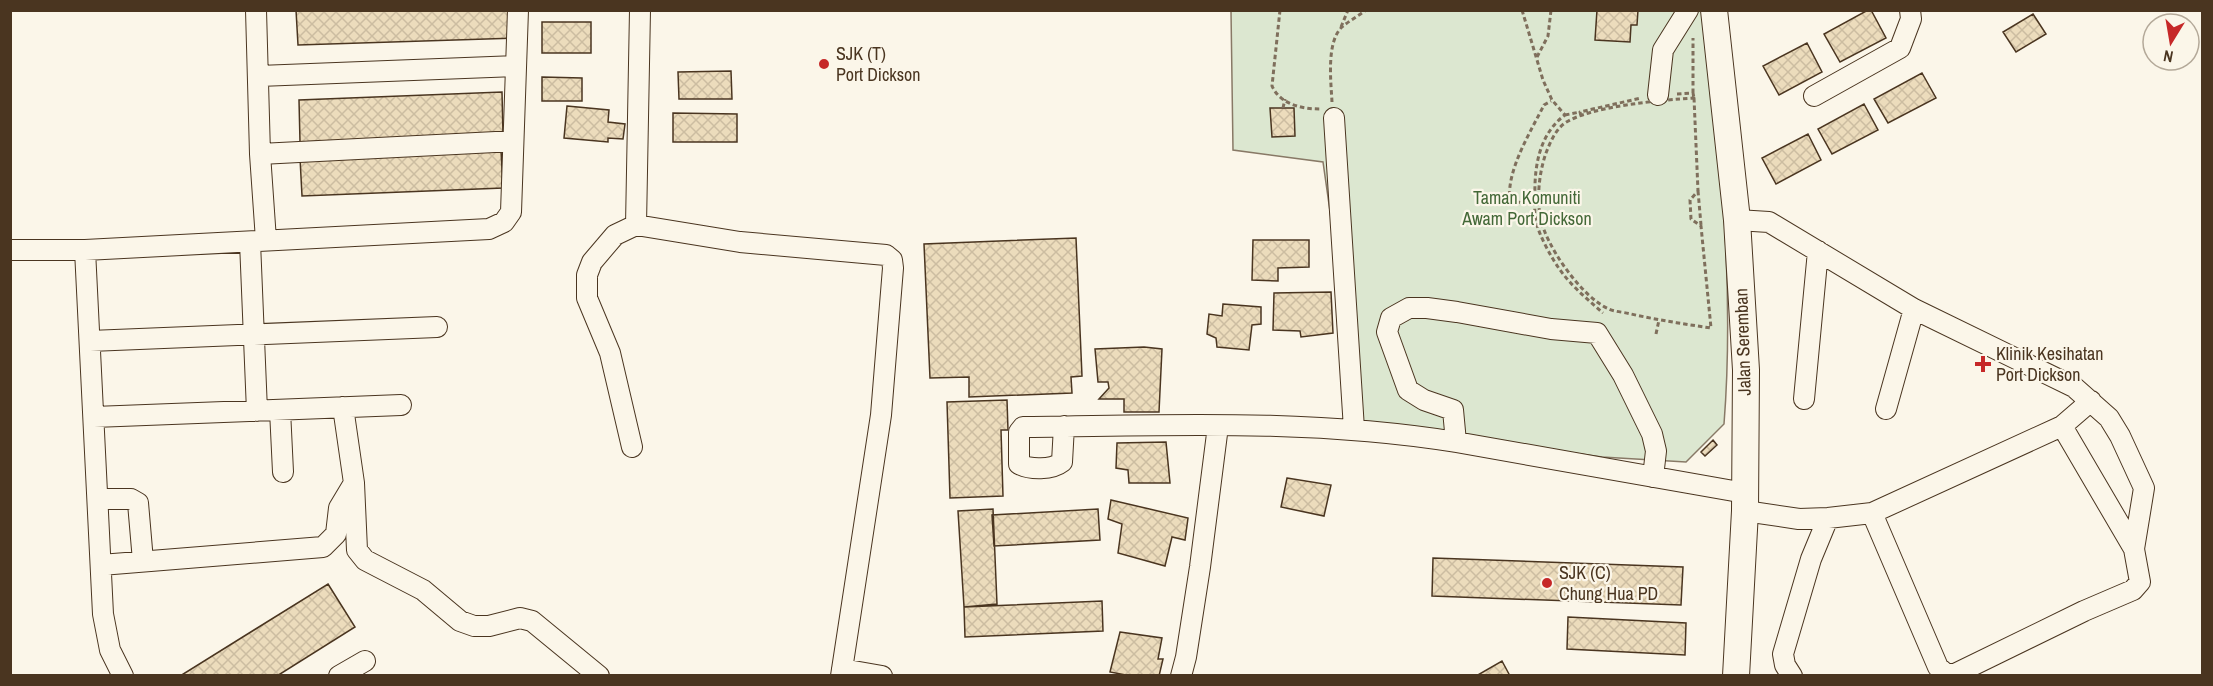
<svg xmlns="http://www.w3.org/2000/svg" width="2213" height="686" viewBox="0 0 2213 686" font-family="'Archivo Narrow',sans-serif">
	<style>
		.park { fill: #dce7d0; stroke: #887966; stroke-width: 1.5 }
		.building { fill: url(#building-cross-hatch); stroke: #4a3520; stroke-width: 1.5 }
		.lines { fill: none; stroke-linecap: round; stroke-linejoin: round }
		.minor-casing { stroke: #4a3520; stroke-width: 22 }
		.major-casing { stroke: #4a3520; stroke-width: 28 }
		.path { stroke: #7f6f5c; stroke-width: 3; stroke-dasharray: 4.5 3; stroke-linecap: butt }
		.minor { stroke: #fbf6e9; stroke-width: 20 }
		.major { stroke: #fbf6e9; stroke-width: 26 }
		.poi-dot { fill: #c62828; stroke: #fbf6e9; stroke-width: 2 }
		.labels { text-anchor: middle; stroke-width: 4.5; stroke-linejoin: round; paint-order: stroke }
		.poi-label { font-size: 18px; fill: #4a3520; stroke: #fbf6e9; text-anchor: start }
		.park-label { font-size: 18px; fill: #436837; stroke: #fbf6e9 }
		.street-label { font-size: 18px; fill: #4a3520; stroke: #fbf6e9 }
	</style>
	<defs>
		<pattern id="building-cross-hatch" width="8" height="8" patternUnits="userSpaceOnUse" patternTransform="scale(1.5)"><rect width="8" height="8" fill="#ecdcbc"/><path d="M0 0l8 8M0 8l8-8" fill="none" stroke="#ccbda1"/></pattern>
	</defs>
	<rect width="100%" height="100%" fill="#fbf6e9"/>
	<!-- park -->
	<path class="park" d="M 1231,11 L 1708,11 C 1719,147 1735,286 1724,424 L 1686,462 L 1602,457 L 1360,423 L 1323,162 L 1233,150 Z"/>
	<!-- building -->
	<path class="building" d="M 296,10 L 513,10 L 514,38 L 298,45 Z
		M 1597,10 L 1638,10 L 1637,25 L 1631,25 L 1630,42 L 1595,40 Z
		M 1868,10 L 1871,10 L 1886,38 L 1840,62 L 1824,34 Z
		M 2033,14 L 2046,34 L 2016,52 L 2003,32 Z
		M 542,22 L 591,22 L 591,53 L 542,53 Z
		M 1807,43 L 1822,72 L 1779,95 L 1763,66 Z
		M 731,71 L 732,99 L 679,99 L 678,72 Z
		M 1922,73 L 1936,98 L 1888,123 L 1874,99 Z
		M 542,77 L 582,78 L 582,101 L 542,101 Z
		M 502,92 L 503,135 L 300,142 L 299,100 Z
		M 1864,104 L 1878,130 L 1832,154 L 1818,129 Z
		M 567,106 L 609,110 L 608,122 L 625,124 L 623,139 L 608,138 L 608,142 L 564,138 Z
		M 1270,108 L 1294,108 L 1295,136 L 1272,137 Z
		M 673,113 L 737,114 L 737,142 L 673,142 Z
		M 1808,134 L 1821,160 L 1776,184 L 1762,158 Z
		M 501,150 L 503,188 L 302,196 L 300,158 Z
		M 1076,238 L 1082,376 L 1071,377 L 1072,393 L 969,397 L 969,377 L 930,378 L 924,244 Z
		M 1253,240 L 1309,240 L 1309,267 L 1278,268 L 1278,281 L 1252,280 Z
		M 1331,292 L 1333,333 L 1301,337 L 1300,331 L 1273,330 L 1274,293 Z
		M 1223,304 L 1261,307 L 1261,324 L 1252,325 L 1249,350 L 1217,347 L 1216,338 L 1207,334 L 1209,314 L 1222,316 Z
		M 1144,347 L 1162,349 L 1159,412 L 1124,412 L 1124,399 L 1099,399 L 1109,388 L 1108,382 L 1098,382 L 1095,349 Z
		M 1007,400 L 1008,430 L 1001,430 L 1003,496 L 950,498 L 947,402 Z
		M 1713,440 L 1717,445 L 1705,456 L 1701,452 Z
		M 1166,442 L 1170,483 L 1129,483 L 1128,470 L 1116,468 L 1117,443 Z
		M 1287,478 L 1331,485 L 1324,516 L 1281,507 Z
		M 1111,500 L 1188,518 L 1185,540 L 1172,537 L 1165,566 L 1118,553 L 1122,524 L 1108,519 Z
		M 993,509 L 997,604 L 964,607 L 958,511 Z
		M 1098,509 L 1100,540 L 994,546 L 992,515 Z
		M 1433,558 L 1683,567 L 1681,605 L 1432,596 Z
		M 328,584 L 355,627 L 277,676 L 180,676 Z
		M 1102,601 L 1103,631 L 965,637 L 964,607 Z
		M 1568,617 L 1686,623 L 1685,655 L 1567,649 Z
		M 1120,632 L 1162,638 L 1158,659 L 1163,659 L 1159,676 L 1131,676 L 1110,672 Z
		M 1502,661 L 1510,676 L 1476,676 Z"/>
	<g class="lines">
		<defs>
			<path id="minor" d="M 256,10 L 260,154 L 266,240
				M 640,10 L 636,225 L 740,242 L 886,255 L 892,260 L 893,268 L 881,415 L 841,676
				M 259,76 L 516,66
				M 1658,95 L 1663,50 L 1688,10
				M 1814,96 L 1900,48 L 1911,19 L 1910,10
				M 1334,118 L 1354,429
				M 260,154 L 513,141
				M 1737,220 L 1769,222 L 1914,309 L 2074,387 L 2109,418 L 2120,436 L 2144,488 L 2134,549 L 2140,582 L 2133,590 L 2084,611 L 1955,674 L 1946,674 L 1938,667 L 1872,513
				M 250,242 L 257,411
				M 10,250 L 85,250 L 489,229 L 504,222 L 511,212 L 518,10
				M 85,250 L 103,614 L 110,650 L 123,676
				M 90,341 L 437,327
				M 1804,399 L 1818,251
				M 343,407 L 354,483 L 357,550 L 365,560 L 423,590 L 460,621 L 474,626 L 489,626 L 520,618 L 532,621 L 599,676
				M 1886,409 L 1914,309
				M 280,410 L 283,472
				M 94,417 L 401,405
				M 1064,426 L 1062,462 C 1052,470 1030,470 1019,464 L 1019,432 L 1023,427 C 1167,425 1314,419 1456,442 L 1745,493
				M 2062,426 L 2134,549
				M 1456,442 L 1453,410 L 1424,400 L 1408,390 L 1387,332 L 1391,318 L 1409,308 L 1427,308 L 1457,312 L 1551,329 L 1597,333 L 1623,375 L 1652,434 L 1656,451 L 1653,477
				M 632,447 L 610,353 L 587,298 L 587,275 L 592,262 L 615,235 L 636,225
				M 98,499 L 131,499 L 138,503 L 143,561
				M 1745,511 L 1799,519 L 1828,518 L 1872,513 L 2062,426 L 2091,401
				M 101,565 L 323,547 L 336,534 L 339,508 L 354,483
				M 842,669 L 882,676
				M 339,676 L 365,661
				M 1181,676 L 1186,657 L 1200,567 L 1218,426
				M 1792,676 L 1785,665 L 1783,654 L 1811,559 L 1828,518"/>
			<path id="major" d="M 1714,10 L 1737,220 L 1746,370 L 1745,511 L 1736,676"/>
		</defs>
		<!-- minor casing -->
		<use href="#minor" class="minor-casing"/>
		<!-- major casing -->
		<use href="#major" class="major-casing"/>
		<!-- path -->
		<path class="path" d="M 1280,10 L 1272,86 C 1280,104 1301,109 1320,109
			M 1522,10 L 1543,80 L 1552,100 L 1565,115 C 1539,134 1534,167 1535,198 C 1535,205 1534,214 1536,221 C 1538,233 1551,257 1558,267 C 1570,285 1587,299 1603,313
			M 1341,27 L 1348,10
			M 1537,57 L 1548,36 L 1551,10
			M 1693,93 L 1693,38
			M 1677,94 L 1693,93 L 1694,98
			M 1694,98 L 1698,191 L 1690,200 L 1691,219 L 1701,226 L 1711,328 C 1684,324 1658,320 1631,314 C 1624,312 1615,312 1609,309 C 1582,298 1545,245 1540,216 C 1537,196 1539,173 1546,153 C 1550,143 1555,130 1565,123 C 1590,106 1663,100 1694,98 Z
			M 1332,102 C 1331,82 1326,42 1342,27 C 1349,21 1358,16 1366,10
			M 1283,108 L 1285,99
			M 1565,115 L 1580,112
			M 1581,116 L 1580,112 L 1641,98
			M 1698,191 L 1701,225
			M 1535,202 L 1522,203 L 1510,200 C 1506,171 1531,131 1544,105 L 1551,101
			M 1656,334 L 1659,320"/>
		<!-- minor -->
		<use href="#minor" class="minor"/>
		<!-- major -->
		<use href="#major" class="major"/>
	</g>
	<!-- markers -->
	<g class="poi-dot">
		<circle cx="824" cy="64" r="6"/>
		<path d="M1980 355h6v6h6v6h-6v6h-6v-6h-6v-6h6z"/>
		<circle cx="1547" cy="583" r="6"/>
	</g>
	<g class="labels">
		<!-- poi labels -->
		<g class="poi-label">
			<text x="836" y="60">SJK (T)<tspan x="836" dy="21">Port Dickson</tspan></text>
			<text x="1996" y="360">Klinik Kesihatan<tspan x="1996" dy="21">Port Dickson</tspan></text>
			<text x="1559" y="579">SJK (C)<tspan x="1559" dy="21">Chung Hua PD</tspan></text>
		</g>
		<!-- park labels -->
		<g class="park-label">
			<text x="1527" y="204">Taman Komuniti<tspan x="1527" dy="21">Awam Port Dickson</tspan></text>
		</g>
		<!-- street labels -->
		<g class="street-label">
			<text transform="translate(1743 342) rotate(-92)" y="6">Jalan Seremban</text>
		</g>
	</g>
	<!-- border -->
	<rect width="2213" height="686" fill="none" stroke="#4a3520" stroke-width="24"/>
	<!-- north arrow -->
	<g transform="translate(2171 42) rotate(191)"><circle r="28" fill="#fbf6e9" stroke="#b4a999" stroke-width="1.5"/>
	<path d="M0-4.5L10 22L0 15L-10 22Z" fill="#c62828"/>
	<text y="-9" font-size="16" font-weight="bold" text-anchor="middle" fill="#4a3520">N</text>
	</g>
</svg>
